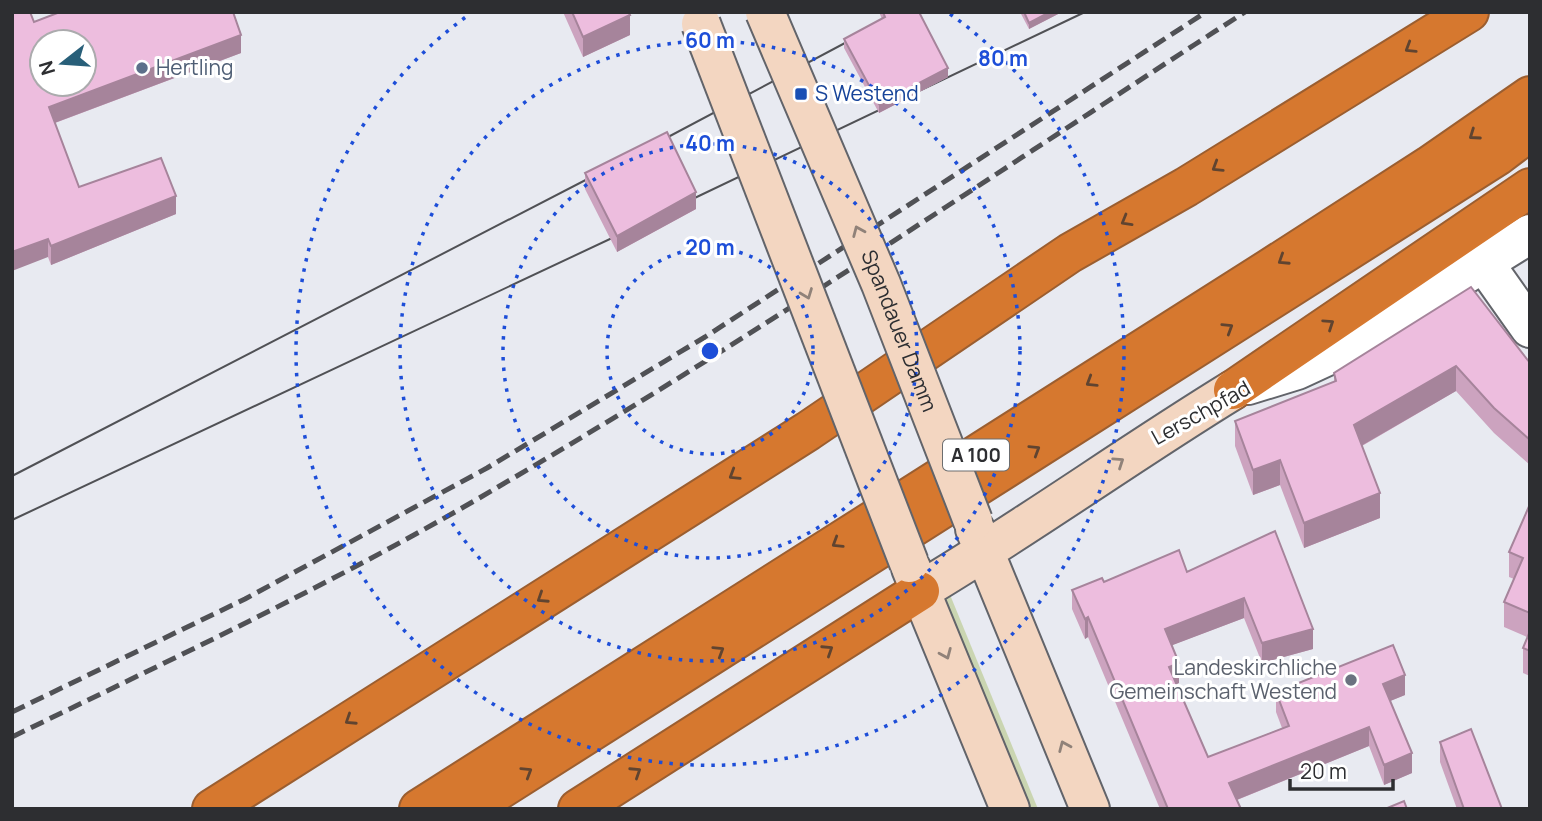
<svg xmlns="http://www.w3.org/2000/svg" width="1542" height="821" viewBox="0 0 1542 821" font-family="Manrope,sans-serif">
	<style>
		.green { fill: #cad5b1 }
		.lines { fill: none; stroke-linecap: round; stroke-linejoin: round }
		.street-casing { stroke: #62646a; stroke-width: 42 }
		.secondary-casing { stroke: #62646a; stroke-width: 42 }
		.highway-casing { stroke: #9b5e30; stroke-width: 42 }
		.street { stroke: #fff; stroke-width: 38 }
		.secondary { stroke: #f3d6c1; stroke-width: 38 }
		.highway { stroke: #d6782f; stroke-width: 38 }
		.tram { stroke: #505155; stroke-width: 2 }
		.rail { stroke: #505155; stroke-width: 5; stroke-dasharray: 14 7; stroke-linecap: butt }
		.secondary-bridge-casing { stroke: #62646a; stroke-width: 42; stroke-linecap: butt }
		.secondary-bridge { stroke: #f3d6c1; stroke-width: 38 }
		.wall { fill: #cca3bf }
		.shaded-wall { fill: #a6849b }
		.building { fill: #edbdde; stroke: #a6849b; stroke-width: 2; fill-rule: evenodd }
		.oneway { stroke: #604430 }
		.oneway2 { stroke: #908279 }
		.ring { fill: none; stroke: #1d4ed8; stroke-width: 3.5; stroke-dasharray: 3.5 7 }
		.service-dot { fill: #5c6f8a; stroke: #fff; stroke-width: 2.5 }
		.transit-dot { fill: #1a4fb4; stroke: #fff; stroke-width: 2.5 }
		.worship-dot { fill: #6b7280; stroke: #fff; stroke-width: 2.5 }
		.labels { text-anchor: middle; stroke-width: 6; stroke-linejoin: round; paint-order: stroke }
		.shield { fill: #fff; stroke: #6c6d6f; stroke-width: 2 }
		.shield-label { font-size: 19px; font-weight: bold; fill: #2d2e31 }
		.service-label { font-size: 21px; fill: #4e5e75; stroke: #fff; text-anchor: start }
		.transit-label { font-size: 21px; fill: #164399; stroke: #fff; text-anchor: start }
		.street-label { font-size: 21px; fill: #2d2e31; stroke: #fff }
		.worship-label { font-size: 21px; fill: #5b616d; stroke: #fff; text-anchor: end }
		.centre { fill: #1d4ed8; stroke: #fff; stroke-width: 3.5 }
		.ring-label { font-size: 21px; text-anchor: middle; font-weight: bold; fill: #1d4ed8; stroke: #fff; stroke-width: 6; stroke-linejoin: round; paint-order: stroke }
	</style>
	<rect width="100%" height="100%" fill="#e8eaf1"/>
	<!-- green -->
	<path class="green" d="M 946,585 L 1038,809 L 1029,809 L 937,588 Z"/>
	<g class="lines">
		<defs>
			<path id="street" d="M 1484,263 L 1530,328
				M 1248,385 L 1297,370 L 1351,345 L 1530,234"/>
			<path id="secondary" d="M 975,529 L 1090,809
				M 911,568 L 1010,809
				M 920,591 C 1026,528 1127,455 1233,390"/>
			<path id="highway" d="M 1233,390 L 1530,188
				M 212,809 L 808,431 L 1070,253 L 1186,187 L 1469,12
				M 419,809 L 1269,269 L 1429,166 L 1530,96
				M 469,809 L 1497,156 L 1530,131
				M 578,809 L 920,591"/>
		</defs>
		<!-- street casing -->
		<use href="#street" class="street-casing"/>
		<!-- secondary casing -->
		<use href="#secondary" class="secondary-casing"/>
		<!-- highway casing -->
		<use href="#highway" class="highway-casing"/>
		<!-- street -->
		<use href="#street" class="street"/>
		<!-- secondary -->
		<use href="#secondary" class="secondary"/>
		<!-- highway -->
		<use href="#highway" class="highway"/>
		<!-- tram -->
		<path class="tram" d="M 653,145 L 860,35
			M 680,205 L 1085,12
			M 12,476 L 603,171
			M 12,520 L 627,231"/>
		<!-- rail -->
		<path class="rail" d="M 12,712 L 245,599 L 487,468 L 705,337 L 1206,12
			M 12,737 C 176,657 341,580 498,487 C 753,338 997,172 1245,12"/>
		<defs>
			<g id="secondary-bridge">
				<path id="s1" d="M 765,12 L 881,284 L 973,521"/>
				<path d="M 701,24 L 909,563"/>
			</g>
		</defs>
		<!-- secondary-bridge casing -->
		<use href="#secondary-bridge" class="secondary-bridge-casing"/>
		<!-- secondary-bridge -->
		<use href="#secondary-bridge" class="secondary-bridge"/>
	</g>
	<!-- wall -->
	<path class="wall" d="M 563,12 L 628,12 L 630,35 L 583,57 Z
		M 879,12 L 919,12 L 948,77 L 879,113 L 844,48 L 844,39 L 882,19 Z
		M 1020,12 L 1062,12 L 1029,29 Z
		M 34,22 L 241,53 L 55,123 L 79,187 L 176,214 L 51,265 L 48,257 Z
		M 585,173 L 696,209 L 617,252 L 585,189 Z
		M 1530,363 L 1530,465 L 1494,433 L 1456,391 L 1362,446 L 1380,518 L 1304,548 L 1280,485 L 1253,495 L 1235,446 L 1235,421 L 1334,382 L 1334,373 Z
		M 1530,504 L 1530,676 L 1523,673 L 1523,648 L 1527,637 L 1504,627 L 1504,602 L 1514,579 L 1509,577 L 1509,552 Z
		M 1275,531 L 1313,649 L 1262,663 L 1244,618 L 1172,645 L 1179,683 L 1176,684 L 1208,757 L 1282,728 L 1276,712 L 1276,692 L 1405,695 L 1390,701 L 1412,773 L 1384,785 L 1369,746 L 1237,800 L 1241,809 L 1160,809 L 1088,637 L 1085,639 L 1072,609 L 1072,590 L 1104,582 L 1187,572 Z
		M 1440,742 L 1502,809 L 1457,809 L 1440,762 Z"/>
	<!-- shaded-wall -->
	<path class="shaded-wall" d="M 1050,12 L 1062,12 L 1029,29 L 1029,23 Z
		M 630,15 L 630,35 L 583,57 L 583,37 Z
		M 241,35 L 241,53 L 49,125 L 49,107 Z
		M 948,68 L 948,77 L 879,113 L 879,104 Z
		M 696,192 L 696,209 L 617,252 L 617,236 Z
		M 176,196 L 176,214 L 51,265 L 51,246 Z
		M 48,239 L 48,257 L 12,271 L 12,252 Z
		M 1456,366 L 1456,391 L 1354,450 L 1354,425 Z
		M 1280,460 L 1280,485 L 1253,495 L 1253,470 Z
		M 1380,493 L 1380,518 L 1304,548 L 1304,523 Z
		M 1244,598 L 1244,618 L 1165,648 L 1165,629 Z
		M 1088,617 L 1088,637 L 1085,639 L 1085,619 Z
		M 1313,629 L 1313,649 L 1262,663 L 1262,643 Z
		M 1179,663 L 1179,683 L 1169,687 L 1169,667 Z
		M 1405,675 L 1405,695 L 1383,704 L 1383,684 Z
		M 1369,727 L 1369,746 L 1229,803 L 1229,783 Z
		M 1412,753 L 1412,773 L 1384,785 L 1384,765 Z"/>
	<!-- building -->
	<path class="building" d="M 12,12 L 30,12 L 34,22 L 60,12 L 233,12 L 241,35 L 49,107 L 79,187 L 161,158 L 176,196 L 51,246 L 48,239 L 12,252 ZM 42,42 L 84,42 L 84,84 L 42,84 Z
		M 572,12 L 628,12 L 630,15 L 583,37 Z
		M 883,12 L 919,12 L 948,68 L 879,104 L 844,39 L 885,17 Z
		M 1024,12 L 1050,12 L 1029,23 Z
		M 667,132 L 696,192 L 617,236 L 585,173 Z
		M 1471,287 L 1530,363 L 1530,440 L 1494,408 L 1456,366 L 1354,425 L 1380,493 L 1304,523 L 1280,460 L 1253,470 L 1235,421 L 1336,381 L 1334,373 Z
		M 1530,504 L 1530,613 L 1504,602 L 1523,558 L 1509,552 Z
		M 1275,531 L 1313,629 L 1262,643 L 1244,598 L 1165,629 L 1179,663 L 1169,667 L 1208,757 L 1289,726 L 1276,692 L 1393,645 L 1405,675 L 1383,684 L 1412,753 L 1384,765 L 1369,727 L 1229,783 L 1241,809 L 1168,809 L 1088,617 L 1085,619 L 1072,590 L 1102,578 L 1104,582 L 1179,550 L 1187,572 Z
		M 1530,631 L 1530,651 L 1523,648 Z
		M 1471,729 L 1502,809 L 1464,809 L 1440,742 Z
		M 1404,801 L 1407,809 L 1385,809 Z"/>
	<!-- one-way arrows -->
	<defs><path id="oneway-chevron" d="M-2-3.5L2.5 0L-2 3.5" fill="none" stroke-width="1.6" stroke-linecap="round" stroke-linejoin="round" transform="scale(1.75)"/></defs>
	<g class="oneway">
		<use href="#oneway-chevron" transform="translate(1410 48) rotate(148)"/>
		<use href="#oneway-chevron" transform="translate(1474 135) rotate(145)"/>
		<use href="#oneway-chevron" transform="translate(1217 167) rotate(148)"/>
		<use href="#oneway-chevron" transform="translate(1126 221) rotate(150)"/>
		<use href="#oneway-chevron" transform="translate(1283 260) rotate(147)"/>
		<use href="#oneway-chevron" transform="translate(1329 324) rotate(-34)"/>
		<use href="#oneway-chevron" transform="translate(1228 328) rotate(-32)"/>
		<use href="#oneway-chevron" transform="translate(1091 382) rotate(148)"/>
		<use href="#oneway-chevron" transform="translate(1035 450) rotate(-32)"/>
		<use href="#oneway-chevron" transform="translate(734 475) rotate(148)"/>
		<use href="#oneway-chevron" transform="translate(837 543) rotate(148)"/>
		<use href="#oneway-chevron" transform="translate(542 598) rotate(147)"/>
		<use href="#oneway-chevron" transform="translate(828 650) rotate(-33)"/>
		<use href="#oneway-chevron" transform="translate(719 651) rotate(-32)"/>
		<use href="#oneway-chevron" transform="translate(350 720) rotate(147)"/>
		<use href="#oneway-chevron" transform="translate(527 772) rotate(-32)"/>
		<use href="#oneway-chevron" transform="translate(636 772) rotate(-33)"/>
	</g>
	<g class="oneway2">
		<use href="#oneway-chevron" transform="translate(858 231) rotate(-113)"/>
		<use href="#oneway-chevron" transform="translate(807 294) rotate(69)"/>
		<use href="#oneway-chevron" transform="translate(1119 462) rotate(-34)"/>
		<use href="#oneway-chevron" transform="translate(946 654) rotate(67)"/>
		<use href="#oneway-chevron" transform="translate(1064 746) rotate(-113)"/>
	</g>
	<!-- distance rings -->
	<g class="ring">
		<circle cx="710" cy="351" r="103"/>
		<circle cx="710" cy="351" r="207"/>
		<circle cx="710" cy="351" r="310"/>
		<path d="M950 14A414 414 0 1 1 470 14"/>
	</g>
	<!-- markers -->
	<circle class="service-dot" cx="142" cy="68" r="7"/>
	<rect class="transit-dot" x="794" y="87" width="14" height="14" rx="3.5"/>
	<circle class="worship-dot" cx="1351" cy="680" r="7"/>
	<g class="labels">
		<!-- shield labels -->
		<rect class="shield" x="943" y="439.5" width="66" height="31" rx="5"/>
		<g class="shield-label">
			<text x="976" y="462">A 100</text>
		</g>
		<!-- service labels -->
		<g class="service-label">
			<text x="156" y="75">Hertling</text>
		</g>
		<!-- transit labels -->
		<g class="transit-label">
			<text x="815" y="101">S Westend</text>
		</g>
		<!-- street labels -->
		<g class="street-label">
			<text dy="7" stroke="none"><textPath href="#s1" startOffset="346">Spandauer Damm</textPath></text>
			<text transform="translate(1201 413) rotate(-29)" y="7">Lerschpfad</text>
		</g>
		<!-- worship labels -->
		<g class="worship-label">
			<text x="1337" y="675">Landeskirchliche<tspan x="1337" dy="24">Gemeinschaft Westend</tspan></text>
		</g>
	</g>
	<circle cx="710" cy="351" r="10" class="centre"/>
	<g class="ring-label">
		<text x="710" y="48">60 m</text>
		<text x="1003" y="66">80 m</text>
		<text x="710" y="151">40 m</text>
		<text x="710" y="255">20 m</text>
	</g>
	<!-- border -->
	<rect width="1542" height="821" fill="none" stroke="#2d2e31" stroke-width="28"/>
	<!-- north arrow -->
	<g transform="translate(63 63) rotate(253)"><circle r="33" fill="#ffffff" stroke="#ababad" stroke-width="2"/>
	<path d="M0-5L12 26L0 18L-12 26Z" fill="#285f79"/>
	<text y="-10" font-size="19" font-weight="bold" text-anchor="middle" fill="#2d2e31">N</text>
	</g>
	<!-- scale -->
	<path d="M1290 779v10h103v-10" fill="none" stroke="#2d2e31" stroke-width="3.5"/>
	<text x="1300" y="779" font-size="21" fill="#2d2e31" stroke="#ffffff" stroke-width="5" paint-order="stroke">20 m</text>
</svg>
